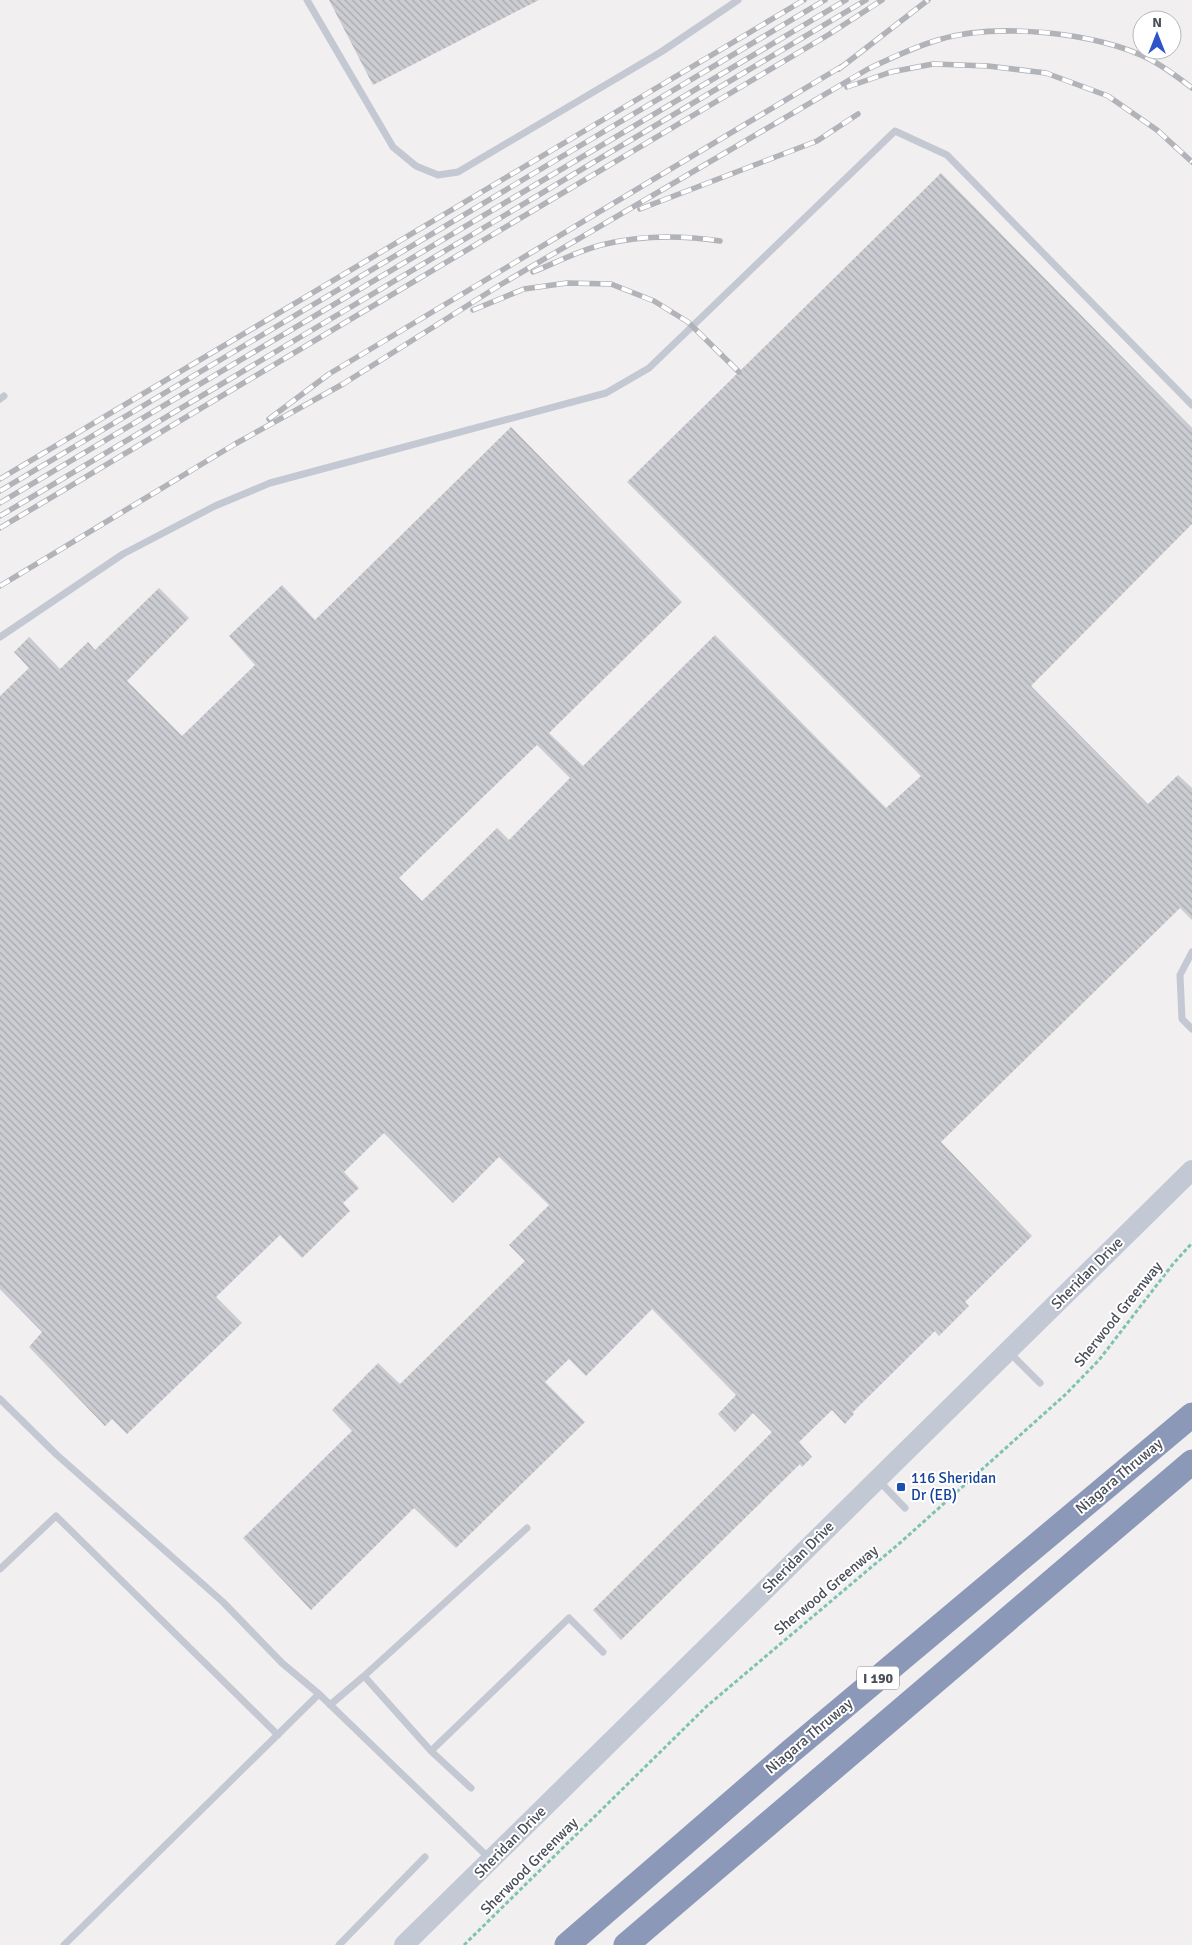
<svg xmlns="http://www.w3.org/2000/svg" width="1192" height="1945" viewBox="0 0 1192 1945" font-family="Signika,sans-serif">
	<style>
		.building { fill: url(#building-back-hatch); fill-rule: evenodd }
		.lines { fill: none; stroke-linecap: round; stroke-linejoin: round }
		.path { stroke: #7ec3af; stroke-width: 3; stroke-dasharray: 4 2.5; stroke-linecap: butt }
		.service { stroke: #c4c8d2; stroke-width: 7 }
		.secondary { stroke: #c3c8d5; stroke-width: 20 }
		.motorway { stroke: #8c98b7; stroke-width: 25 }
		.rail-casing { stroke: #b1b3b8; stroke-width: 5.5 }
		.rail { stroke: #fff; stroke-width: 4; stroke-dasharray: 11; stroke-linecap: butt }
		.transit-dot { fill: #1a4fb4; stroke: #fff; stroke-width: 2 }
		.labels { text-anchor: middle; stroke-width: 4; stroke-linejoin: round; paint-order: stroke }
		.shield { fill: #fff; stroke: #80838b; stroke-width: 1 }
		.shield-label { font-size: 14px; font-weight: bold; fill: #494e59 }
		.street-label { font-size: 15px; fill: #494e59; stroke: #fff }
		.transit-label { font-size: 15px; fill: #164399; stroke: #fff; text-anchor: start }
	</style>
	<defs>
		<pattern id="building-back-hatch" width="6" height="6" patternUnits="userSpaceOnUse" patternTransform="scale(1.25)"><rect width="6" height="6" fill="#cccdd2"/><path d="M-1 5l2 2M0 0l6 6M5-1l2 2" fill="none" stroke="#a8a9ad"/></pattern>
	</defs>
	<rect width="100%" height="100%" fill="#f1efef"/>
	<!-- building -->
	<path class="building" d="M 329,0 L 539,0 L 373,85 Z
		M 941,173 L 1192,428 L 1192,524 L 1031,686 L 1148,804 L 1178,775 L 1192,788 L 1192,920 L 1180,908 L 941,1142 L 1032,1236 L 965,1302 L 969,1306 L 939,1336 L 935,1331 L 853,1412 L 854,1414 L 845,1424 L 832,1410 L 799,1442 L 812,1457 L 802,1467 L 800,1464 L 621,1640 L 593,1610 L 772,1432 L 753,1413 L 735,1432 L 718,1414 L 736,1395 L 652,1309 L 586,1376 L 569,1359 L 545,1382 L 585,1422 L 456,1548 L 414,1508 L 311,1610 L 243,1538 L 352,1431 L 332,1410 L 378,1363 L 400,1384 L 525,1261 L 509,1245 L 549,1205 L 499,1157 L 453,1203 L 384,1133 L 344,1172 L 359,1188 L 343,1203 L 350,1211 L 302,1258 L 280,1235 L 216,1297 L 242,1323 L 127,1434 L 112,1419 L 105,1426 L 29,1347 L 42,1332 L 0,1289 L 0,696 L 29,668 L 14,652 L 29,637 L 60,669 L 88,642 L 95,650 L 159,588 L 189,618 L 127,681 L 182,736 L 255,665 L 229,636 L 282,585 L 315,620 L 511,427 L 682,602 L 549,733 L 583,766 L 715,635 L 886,808 L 921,776 L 627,482 ZM 537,745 L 570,778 L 509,840 L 497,828 L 422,901 L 399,878 Z"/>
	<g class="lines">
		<!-- path -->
		<path class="path" d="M 464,1945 L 707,1706 L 901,1542 L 1066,1394 L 1099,1360 L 1173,1264 L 1192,1243"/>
		<!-- service -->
		<path class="service" d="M 307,0 L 393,147 L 416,166 L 438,175 L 458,172 L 661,52 L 738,0
			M 0,399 L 4,396
			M 0,637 L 123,554 L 215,506 L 270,483 L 606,393 L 649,368 L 895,131 L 947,155 L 1192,405
			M 1192,952 L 1180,975 L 1182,1019 L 1192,1029
			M 1010,1353 L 1040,1383
			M 0,1399 L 57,1455 L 223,1602 L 282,1663 L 319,1694 L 490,1859
			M 878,1480 L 905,1508
			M 0,1569 L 56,1516 L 278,1735
			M 364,1676 L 527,1528
			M 330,1705 L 364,1676 L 431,1751 L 471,1788
			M 431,1751 L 569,1618 L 603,1652
			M 64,1945 L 319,1694
			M 339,1945 L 425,1857"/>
		<!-- secondary -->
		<path class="secondary" d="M 404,1945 L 1192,1170"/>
		<!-- motorway -->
		<path class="motorway" d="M 567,1945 L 790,1752 L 1192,1415
			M 626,1945 L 1192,1462"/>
		<defs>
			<path id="rail" d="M 839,69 L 928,0
				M 847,87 L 891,72 L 933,64 L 988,66 L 1046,73 L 1108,96 L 1157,130 L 1192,162
				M 640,209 L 817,141 L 858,114
				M 533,272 C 555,263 578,251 601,245 C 641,235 680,235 720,241
				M 473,310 L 524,289 L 567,283 L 611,284 L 654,301 L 688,322 L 739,372
				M 269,419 L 329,374 L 844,65
				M 0,479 L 804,0
				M 0,491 L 825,0
				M 0,503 L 846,0
				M 0,516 L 866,0
				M 0,528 L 828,35 L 882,0
				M 0,586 L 235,444 L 343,384 L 500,285 L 868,69 C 891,58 914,47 938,40 C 995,22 1099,32 1151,60 C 1166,68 1179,78 1192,88"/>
		</defs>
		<!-- rail casing -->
		<use href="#rail" class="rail-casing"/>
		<!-- rail -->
		<use href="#rail" class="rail"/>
	</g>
	<!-- markers -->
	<rect class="transit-dot" x="896" y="1482" width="10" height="10" rx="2.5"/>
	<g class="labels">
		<!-- shield labels -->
		<rect class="shield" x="857" y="1666.5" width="42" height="23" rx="4"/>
		<g class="shield-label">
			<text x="878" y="1683">I 190</text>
		</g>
		<!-- street labels -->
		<g class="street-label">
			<text transform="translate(1087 1273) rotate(-45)" y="5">Sheridan Drive</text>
			<text transform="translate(1118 1314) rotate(-51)" y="5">Sherwood Greenway</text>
			<text transform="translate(1119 1476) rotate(-40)" y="5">Niagara Thruway</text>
			<text transform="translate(798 1557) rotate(-45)" y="5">Sheridan Drive</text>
			<text transform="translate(826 1590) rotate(-40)" y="5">Sherwood Greenway</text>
			<text transform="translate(809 1736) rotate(-40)" y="5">Niagara Thruway</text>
			<text transform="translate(510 1842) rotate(-45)" y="5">Sheridan Drive</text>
			<text transform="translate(529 1866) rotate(-45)" y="5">Sherwood Greenway</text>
		</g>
		<!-- transit labels -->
		<g class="transit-label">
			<text x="911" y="1483">116 Sheridan<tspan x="911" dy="17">Dr (EB)</tspan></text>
		</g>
	</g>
	<!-- north arrow -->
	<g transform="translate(1157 35)"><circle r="24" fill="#ffffff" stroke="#b6b8bd"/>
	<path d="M0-4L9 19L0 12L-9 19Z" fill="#2f53ca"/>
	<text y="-8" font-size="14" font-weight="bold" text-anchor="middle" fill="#494e59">N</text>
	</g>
</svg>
